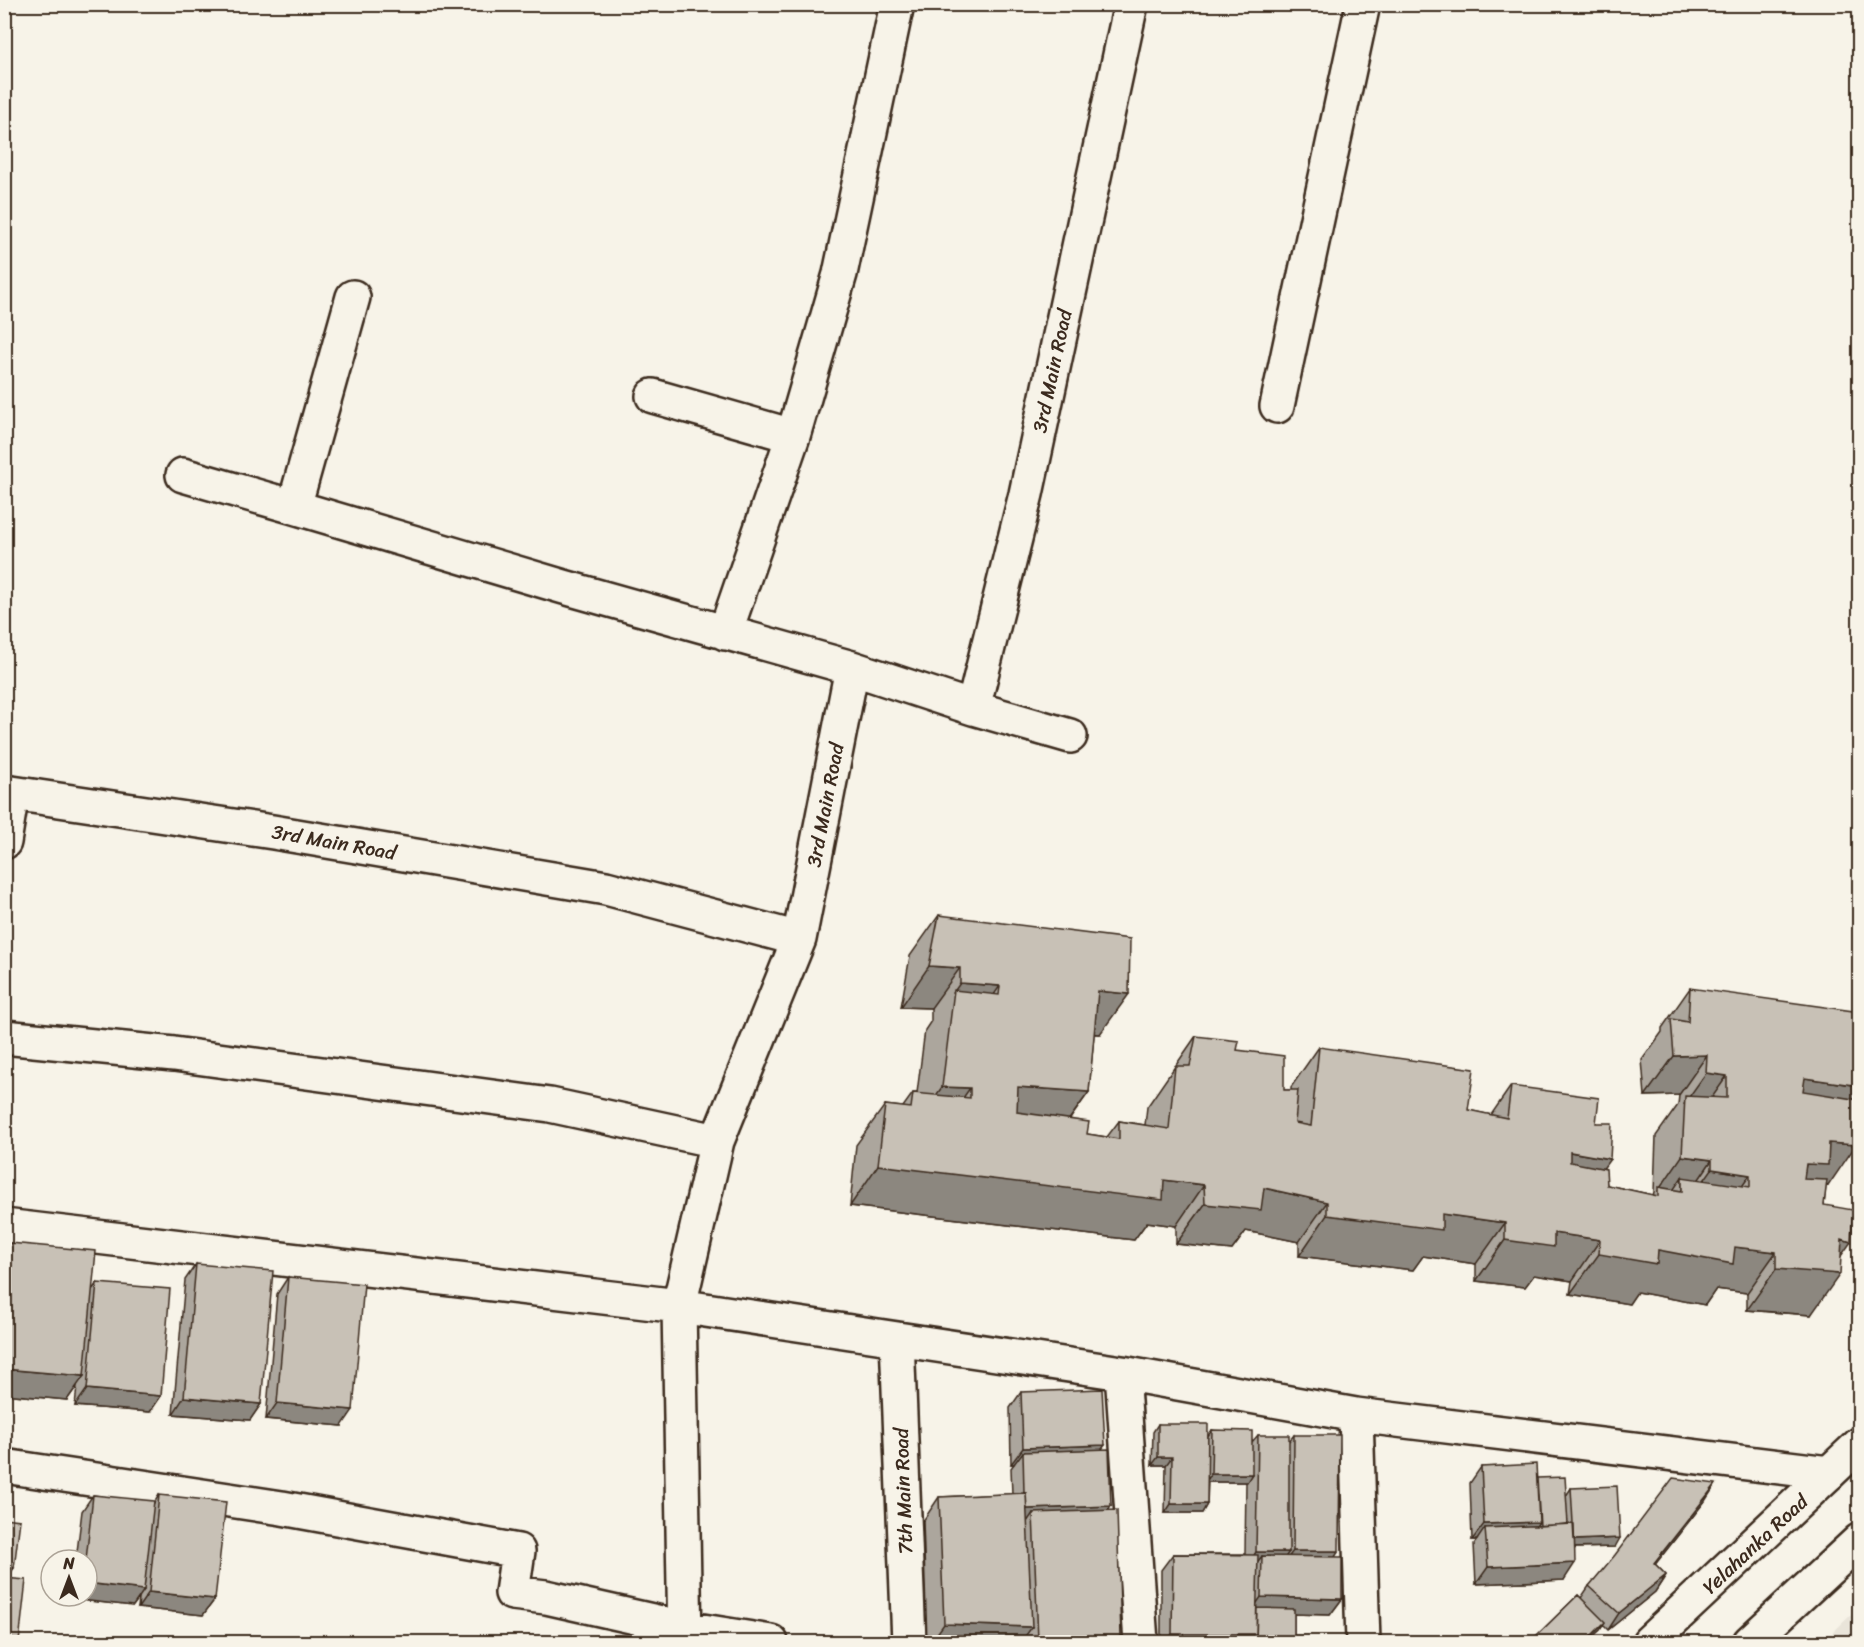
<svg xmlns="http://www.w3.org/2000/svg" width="1864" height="1647" viewBox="0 0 1864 1647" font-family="Sriracha,sans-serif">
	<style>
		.built { fill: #e9e4d9 }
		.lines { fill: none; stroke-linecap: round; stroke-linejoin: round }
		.street-casing { stroke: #3b2a1e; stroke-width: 38 }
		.secondary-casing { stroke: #3b2a1e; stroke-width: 38 }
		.street { stroke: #f7f3e8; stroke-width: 33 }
		.secondary { stroke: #f7f3e8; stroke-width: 33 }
		.wall { fill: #aca69d; stroke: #3b2a1e; stroke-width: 1.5 }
		.shaded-wall { fill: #8c877f; stroke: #3b2a1e; stroke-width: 1.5 }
		.building { fill: #c8c1b6; stroke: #3b2a1e; stroke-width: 1.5 }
		.labels { text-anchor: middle; stroke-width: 4.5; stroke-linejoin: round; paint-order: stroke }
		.street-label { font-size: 20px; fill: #3b2a1e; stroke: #f7f3e8 }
	</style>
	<rect width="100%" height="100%" fill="#f7f3e8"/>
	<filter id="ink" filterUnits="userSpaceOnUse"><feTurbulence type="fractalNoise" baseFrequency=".0167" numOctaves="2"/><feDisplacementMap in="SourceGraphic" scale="12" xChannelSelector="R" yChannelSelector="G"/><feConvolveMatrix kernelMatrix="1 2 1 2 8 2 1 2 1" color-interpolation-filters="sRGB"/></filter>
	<g filter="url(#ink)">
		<!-- built -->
		<path class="built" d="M 1859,1607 L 1859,1642 L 1823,1642 Z"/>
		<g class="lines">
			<defs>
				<path id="street" d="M 353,297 L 294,507 L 564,587 L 852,668
					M 653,396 L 793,436 L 840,274 L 897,4
					M 1277,406 L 1363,4
					M 183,475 L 294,507
					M 725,633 L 793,436
					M 973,708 L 1070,736
					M 4,842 L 12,793 L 273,832 L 606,888 L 799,939 L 852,668 L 973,708 L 1026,494 L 1131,4
					M 4,1037 L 174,1054 L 550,1105 L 717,1141 L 679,1306 L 4,1226
					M 717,1141 L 799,939
					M 897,1339 L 909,1642
					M 1122,1373 L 1141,1642
					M 1356,1415 L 1363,1642
					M 4,1466 L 282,1508 L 518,1551 L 512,1593 L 546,1597 L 684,1628 L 771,1642
					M 685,1642 L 679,1306 L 1122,1373 L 1356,1415 L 1829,1473"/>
				<path id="secondary" d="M 1649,1642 L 1860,1444
					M 1750,1642 L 1860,1540"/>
			</defs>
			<!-- street casing -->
			<use href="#street" class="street-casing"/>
			<!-- secondary casing -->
			<use href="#secondary" class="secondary-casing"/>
			<!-- street -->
			<use href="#street" class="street"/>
			<!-- secondary -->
			<use href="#secondary" class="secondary"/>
		</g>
		<!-- wall -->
		<path class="wall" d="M 939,915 L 1100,1034 L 1094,1034 L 1089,1092 L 1070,1119 L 1087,1134 L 1107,1137 L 1119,1121 L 1145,1125 L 1147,1107 L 1196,1036 L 1237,1050 L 1284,1090 L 1291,1090 L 1291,1087 L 1319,1047 L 1468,1110 L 1491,1115 L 1511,1086 L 1596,1123 L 1603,1169 L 1607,1185 L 1653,1195 L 1654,1192 L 1656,1136 L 1678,1105 L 1679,1095 L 1645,1096 L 1642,1060 L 1662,1032 L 1662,1028 L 1690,988 L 1858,1120 L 1828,1186 L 1826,1185 L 1824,1205 L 1841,1257 L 1811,1315 L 1747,1310 L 1747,1293 L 1716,1289 L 1705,1305 L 1637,1292 L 1629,1304 L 1570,1294 L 1572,1281 L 1534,1275 L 1525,1287 L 1476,1281 L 1476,1264 L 1423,1256 L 1413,1270 L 1299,1256 L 1299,1242 L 1246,1231 L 1232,1250 L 1176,1244 L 1176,1226 L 1147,1222 L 1134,1240 L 850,1206 L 856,1145 L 885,1105 L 903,1107 L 913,1093 L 917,1093 L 925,1030 L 931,1021 L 931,1008 L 901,1007 L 910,956 Z
			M 10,1243 L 92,1290 L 97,1283 L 161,1396 L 150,1412 L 75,1406 L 77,1386 L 67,1400 L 4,1394 L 4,1250 Z
			M 196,1264 L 261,1404 L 250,1420 L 173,1414 L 185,1280 Z
			M 288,1277 L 342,1426 L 266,1419 L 277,1294 Z
			M 1021,1392 L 1102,1449 L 1111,1506 L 1108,1511 L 1117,1642 L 1026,1642 L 1026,1635 L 1021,1642 L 927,1642 L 923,1521 L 939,1497 L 1012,1494 L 1011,1468 L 1014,1464 L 1011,1464 L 1010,1408 Z
			M 1158,1424 L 1208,1436 L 1212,1430 L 1252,1442 L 1258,1435 L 1289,1441 L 1294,1435 L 1335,1557 L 1342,1599 L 1330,1615 L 1294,1614 L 1294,1642 L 1161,1642 L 1161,1570 L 1173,1554 L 1245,1554 L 1246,1482 L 1208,1482 L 1207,1504 L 1202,1513 L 1165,1513 L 1166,1465 L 1152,1465 L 1153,1432 Z
			M 1481,1467 L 1537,1479 L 1566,1496 L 1571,1488 L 1615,1547 L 1575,1548 L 1564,1580 L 1476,1584 L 1474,1544 L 1477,1540 L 1472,1540 L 1470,1483 Z
			M 93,1495 L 154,1503 L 159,1495 L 215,1599 L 203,1615 L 138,1608 L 139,1598 L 133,1606 L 72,1599 L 73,1596 L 87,1596 L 87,1560 L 76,1560 L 82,1511 Z
			M 1705,1501 L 1655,1564 L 1666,1575 L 1655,1592 L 1608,1630 L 1603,1625 L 1600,1630 L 1587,1642 L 1530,1642 L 1578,1595 L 1581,1598 L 1589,1586 Z"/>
		<!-- shaded-wall -->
		<path class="shaded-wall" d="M 929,966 L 960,968 L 931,1008 L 901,1007 Z
			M 960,983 L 1000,986 L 972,1027 L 953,993 Z
			M 1098,991 L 1129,994 L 1100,1034 L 1070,1032 Z
			M 1707,1055 L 1679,1095 L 1645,1096 L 1674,1056 Z
			M 1706,1073 L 1727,1076 L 1699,1116 L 1684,1104 Z
			M 1805,1078 L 1860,1086 L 1860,1121 L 1853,1120 L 1776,1119 Z
			M 942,1087 L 970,1088 L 942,1128 L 913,1128 Z
			M 1018,1087 L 1089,1092 L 1060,1132 L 990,1128 Z
			M 1829,1143 L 1856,1145 L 1828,1186 L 1814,1184 L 1799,1206 L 1806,1164 Z
			M 1570,1152 L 1610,1159 L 1581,1199 L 1541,1192 Z
			M 1682,1156 L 1712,1160 L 1684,1201 L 1682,1191 L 1682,1177 L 1668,1198 L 1658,1191 Z
			M 878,1165 L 1164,1180 L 1204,1185 L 1176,1226 L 1147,1222 L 1134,1240 L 850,1206 Z
			M 1712,1169 L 1750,1175 L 1722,1215 L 1683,1210 Z
			M 1264,1188 L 1327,1202 L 1299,1242 L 1246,1231 L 1232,1250 L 1176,1244 L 1205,1204 Z
			M 1442,1214 L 1505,1223 L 1476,1264 L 1423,1256 L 1413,1270 L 1299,1256 L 1327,1215 Z
			M 1554,1233 L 1600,1240 L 1572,1281 L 1534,1275 L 1525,1287 L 1476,1281 L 1505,1240 Z
			M 1842,1239 L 1851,1242 L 1829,1273 L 1840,1274 L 1811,1315 L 1747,1310 L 1776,1269 Z
			M 1735,1247 L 1776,1252 L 1747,1293 L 1716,1289 L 1705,1305 L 1637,1292 L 1629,1304 L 1570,1294 L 1599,1254 L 1658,1250 Z
			M 4,1369 L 84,1376 L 67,1400 L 4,1394 Z
			M 87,1389 L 161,1396 L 150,1412 L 75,1406 Z
			M 184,1397 L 261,1404 L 250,1420 L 173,1414 Z
			M 277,1403 L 353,1410 L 342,1426 L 266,1419 Z
			M 1105,1445 L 1093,1461 L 1023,1452 L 1014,1464 L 1011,1464 L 1023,1448 Z
			M 1158,1457 L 1172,1457 L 1166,1465 L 1152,1465 Z
			M 1211,1474 L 1252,1474 L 1247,1482 L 1206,1482 Z
			M 1716,1484 L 1705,1501 L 1643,1580 L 1654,1563 Z
			M 1171,1504 L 1207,1504 L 1202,1513 L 1165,1513 Z
			M 1111,1506 L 1100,1522 L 1033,1513 L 1025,1525 L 1025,1509 Z
			M 1539,1522 L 1528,1538 L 1485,1528 L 1477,1540 L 1472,1540 L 1484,1524 Z
			M 1620,1538 L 1615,1547 L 1568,1548 L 1574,1540 Z
			M 1293,1551 L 1339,1551 L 1328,1567 L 1281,1567 Z
			M 1256,1552 L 1289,1552 L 1277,1568 L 1262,1556 L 1253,1568 L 1245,1568 Z
			M 1575,1563 L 1564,1580 L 1476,1584 L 1488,1567 Z
			M 4,1567 L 14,1568 L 4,1582 Z
			M 1666,1575 L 1655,1592 L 1608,1630 L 1619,1613 Z
			M 87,1583 L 144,1590 L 133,1606 L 72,1599 L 74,1596 L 87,1596 Z
			M 149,1592 L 215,1599 L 203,1615 L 138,1608 Z
			M 1261,1597 L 1342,1599 L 1330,1615 L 1250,1613 Z
			M 1605,1622 L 1600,1630 L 1587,1642 L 1585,1642 Z
			M 944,1624 L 1032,1627 L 1021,1642 L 931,1642 Z
			M 1172,1634 L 1256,1634 L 1251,1642 L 1166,1642 Z
			M 1121,1637 L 1117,1642 L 1037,1642 L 1038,1640 Z"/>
		<!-- building -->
		<path class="building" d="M 939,915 L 1130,939 L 1129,994 L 1098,991 L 1089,1092 L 1018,1087 L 1017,1112 L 1089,1122 L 1087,1134 L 1119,1139 L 1119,1121 L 1169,1129 L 1175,1066 L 1190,1066 L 1196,1036 L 1239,1041 L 1237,1050 L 1284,1056 L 1284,1090 L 1298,1090 L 1295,1123 L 1311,1126 L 1319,1047 L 1474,1069 L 1468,1110 L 1507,1118 L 1511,1086 L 1599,1098 L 1596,1123 L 1612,1123 L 1610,1159 L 1570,1152 L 1570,1162 L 1606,1169 L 1607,1185 L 1658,1196 L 1658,1187 L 1682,1191 L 1682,1177 L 1750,1187 L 1750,1175 L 1712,1169 L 1712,1160 L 1682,1156 L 1685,1096 L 1727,1098 L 1727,1076 L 1706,1073 L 1707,1055 L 1674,1056 L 1671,1019 L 1688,1022 L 1690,988 L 1860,1012 L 1860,1086 L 1805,1078 L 1803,1091 L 1859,1100 L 1856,1145 L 1829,1143 L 1828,1165 L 1806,1164 L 1804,1179 L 1827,1180 L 1824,1205 L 1853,1210 L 1851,1242 L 1842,1239 L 1840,1274 L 1776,1269 L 1776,1252 L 1735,1247 L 1733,1264 L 1658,1250 L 1657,1264 L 1599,1254 L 1600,1240 L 1554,1233 L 1554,1247 L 1505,1240 L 1505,1223 L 1442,1214 L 1442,1230 L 1327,1215 L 1327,1202 L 1264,1188 L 1261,1210 L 1205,1204 L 1204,1185 L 1164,1180 L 1163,1200 L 878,1165 L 885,1105 L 911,1108 L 913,1093 L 970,1098 L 970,1088 L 942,1087 L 954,990 L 999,995 L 1000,986 L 960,983 L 960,968 L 929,966 Z
			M 10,1243 L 96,1251 L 84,1376 L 4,1369 L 4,1298 Z
			M 196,1264 L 273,1271 L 261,1404 L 184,1397 Z
			M 288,1277 L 364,1284 L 353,1410 L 277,1403 Z
			M 97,1283 L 170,1289 L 161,1396 L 87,1389 Z
			M 1102,1389 L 1105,1445 L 1023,1448 L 1021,1392 Z
			M 1158,1424 L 1208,1424 L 1207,1504 L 1171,1504 L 1172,1457 L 1158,1457 Z
			M 1212,1430 L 1252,1431 L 1252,1474 L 1211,1474 Z
			M 1258,1435 L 1289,1435 L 1289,1552 L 1256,1552 Z
			M 1294,1435 L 1340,1435 L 1339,1551 L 1293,1551 Z
			M 1109,1449 L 1111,1506 L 1027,1509 L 1026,1493 L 1024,1493 L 1023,1452 Z
			M 1536,1464 L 1539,1522 L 1484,1524 L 1481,1467 Z
			M 1565,1477 L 1568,1524 L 1540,1526 L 1537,1478 Z
			M 1673,1478 L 1716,1484 L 1654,1563 L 1666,1575 L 1619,1613 L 1589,1586 L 1615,1555 Z
			M 1617,1486 L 1620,1538 L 1574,1540 L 1571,1488 Z
			M 1026,1493 L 1032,1627 L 944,1624 L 939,1497 Z
			M 93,1495 L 154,1501 L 144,1590 L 87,1583 L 87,1560 L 86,1560 Z
			M 159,1495 L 226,1502 L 215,1599 L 149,1592 Z
			M 1117,1510 L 1121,1637 L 1038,1640 L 1033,1513 Z
			M 4,1518 L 20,1520 L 14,1568 L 4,1567 Z
			M 1574,1524 L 1575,1563 L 1488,1567 L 1485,1528 Z
			M 1173,1554 L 1258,1555 L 1256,1634 L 1172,1634 Z
			M 1262,1556 L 1342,1557 L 1342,1599 L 1261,1597 Z
			M 4,1578 L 26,1580 L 19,1642 L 4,1642 Z
			M 1578,1595 L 1605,1622 L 1585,1642 L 1532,1642 L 1531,1641 Z
			M 1257,1608 L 1294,1609 L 1294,1642 L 1256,1642 Z"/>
	</g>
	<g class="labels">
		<!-- street labels -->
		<g class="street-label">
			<text transform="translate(1052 371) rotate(-78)" y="7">3rd Main Road</text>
			<text transform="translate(825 805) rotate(-79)" y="7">3rd Main Road</text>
			<text transform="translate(334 842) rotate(10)" y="7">3rd Main Road</text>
			<text transform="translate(903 1491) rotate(-92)" y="7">7th Main Road</text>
			<text transform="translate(1755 1544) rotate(-43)" y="7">Yelahanka Road</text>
		</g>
	</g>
	<!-- margin -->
	<rect width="1864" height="1647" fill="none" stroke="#f7f3e8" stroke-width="24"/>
	<rect x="12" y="12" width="1840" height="1623" fill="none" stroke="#3b2a1e" stroke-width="2" filter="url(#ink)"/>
	<!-- north arrow -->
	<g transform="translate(69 1578)"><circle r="28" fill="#f7f3e8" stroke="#aca397" stroke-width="1.5"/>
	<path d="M0-4.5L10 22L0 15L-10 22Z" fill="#3b2a1e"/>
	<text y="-9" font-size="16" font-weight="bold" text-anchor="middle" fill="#3b2a1e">N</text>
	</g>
</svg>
